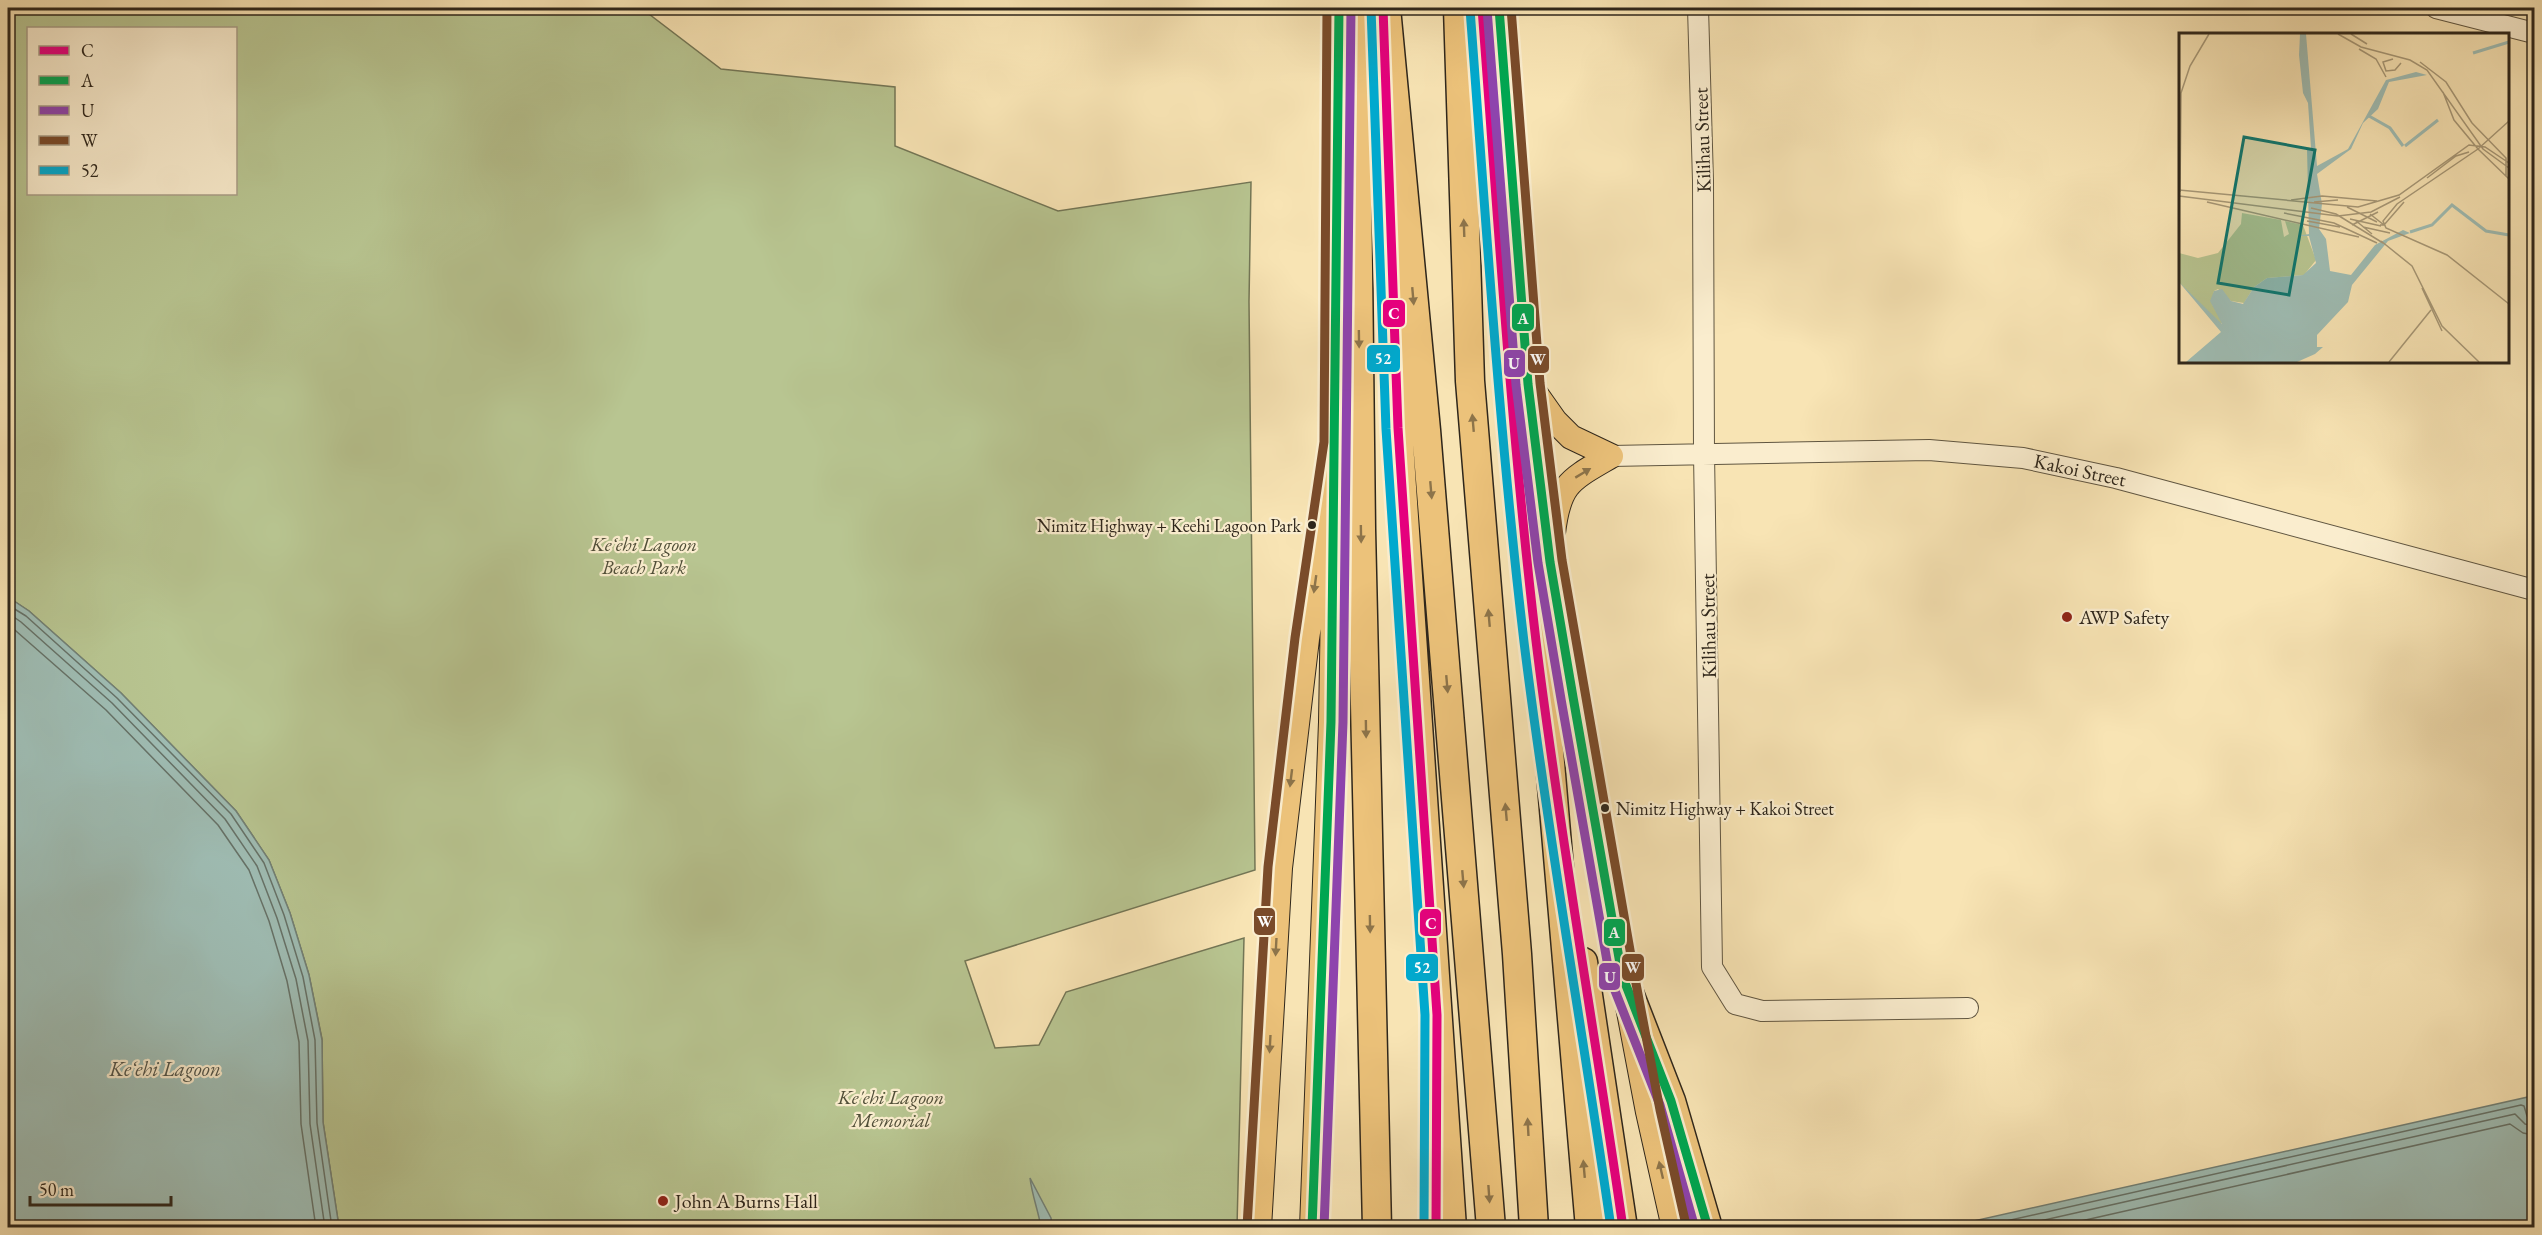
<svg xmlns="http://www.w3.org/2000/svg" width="2542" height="1235" viewBox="0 0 2542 1235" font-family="'EB Garamond',serif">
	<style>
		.green { fill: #b8c591; stroke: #737656; stroke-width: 1.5; fill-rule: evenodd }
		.water { fill: #9fbdb4; stroke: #728177; stroke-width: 1.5 }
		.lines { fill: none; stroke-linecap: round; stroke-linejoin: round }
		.shore { stroke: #667268; stroke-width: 1.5 }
		.minor-casing { stroke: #605641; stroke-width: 22 }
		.major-casing { stroke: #2e261b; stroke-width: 26 }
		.highway-casing { stroke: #2e261b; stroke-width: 31 }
		.minor { stroke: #faedce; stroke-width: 20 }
		.major { stroke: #ecc27a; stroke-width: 24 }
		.highway { stroke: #ecc27a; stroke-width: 28 }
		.bus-1-casing { stroke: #faedce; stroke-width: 14 }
		.bus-2-casing { stroke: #faedce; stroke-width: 14 }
		.bus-3-casing { stroke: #faedce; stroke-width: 14 }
		.bus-4-casing { stroke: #faedce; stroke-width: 14 }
		.bus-5-casing { stroke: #faedce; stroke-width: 14 }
		.bus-1 { stroke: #e5007d; stroke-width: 9 }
		.bus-2 { stroke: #00a651; stroke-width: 9 }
		.bus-3 { stroke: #8e44ad; stroke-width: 9 }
		.bus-4 { stroke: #7a4b2a; stroke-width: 9 }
		.bus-5 { stroke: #00a9ce; stroke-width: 9 }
		.oneway { fill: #8d744a }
		.bus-dot { fill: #2e261b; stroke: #faedce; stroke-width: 2 }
		.poi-dot { fill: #8f2418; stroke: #faedce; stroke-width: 2 }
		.labels { text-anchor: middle; stroke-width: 4.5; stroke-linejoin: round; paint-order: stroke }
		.bus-label { font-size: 18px; fill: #2e261b; stroke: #faedce; text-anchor: end }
		.street-label { font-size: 20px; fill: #2e261b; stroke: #faedce }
		.park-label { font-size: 20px; font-style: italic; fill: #504e38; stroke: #faedce }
		.poi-label { font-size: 20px; fill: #2e261b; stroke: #faedce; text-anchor: start }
		.water-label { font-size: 21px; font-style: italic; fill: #505349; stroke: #faedce }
		.inset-river { fill: none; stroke: #9fbdb4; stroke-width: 3 }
		.inset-road { fill: none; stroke: #a79877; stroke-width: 1.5 }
		.view { fill: #0f766e; fill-opacity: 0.15; stroke: #0f766e; stroke-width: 3 }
		.inset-edge { fill: none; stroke: #2e261b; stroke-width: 3 }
		.line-badge { stroke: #faedce; stroke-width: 2 }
		.badge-label { font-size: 16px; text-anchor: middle; font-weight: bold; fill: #fff }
	</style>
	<rect width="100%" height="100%" fill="#f8e4b4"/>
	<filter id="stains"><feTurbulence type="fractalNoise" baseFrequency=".00333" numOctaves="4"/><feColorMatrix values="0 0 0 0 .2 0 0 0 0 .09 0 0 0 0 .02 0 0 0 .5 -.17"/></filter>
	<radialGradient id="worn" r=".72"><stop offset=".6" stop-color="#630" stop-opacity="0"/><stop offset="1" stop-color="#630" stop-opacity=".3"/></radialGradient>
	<!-- green -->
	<path class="green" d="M 8,8 L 641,8 L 721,69 L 895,87 L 895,146 L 1058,211 L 1251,182 L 1249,302 L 1255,870 L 965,961 L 995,1048 L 1039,1045 L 1066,992 L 1244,938 L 1237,1227 L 339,1227 L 323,1122 L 322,1039 L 309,975 L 290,913 L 269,860 L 236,811 L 121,693 L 29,611 L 8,597 ZM 28,28 L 236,28 L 236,194 L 28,194 Z"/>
	<!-- water -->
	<path class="water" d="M 8,597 L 29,611 L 121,693 L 236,811 L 269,860 L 290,913 L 309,975 L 322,1040 L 323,1122 L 339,1227 L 8,1227 Z
		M 2528,1097 L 2534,1126 L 2534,1227 L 1947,1227 Z
		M 1030,1178 L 1051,1218 L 1052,1227 L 1041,1227 C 1038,1210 1032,1195 1030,1178 Z"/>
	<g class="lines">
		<!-- shore -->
		<path class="shore" d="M 8,605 L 26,616 L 117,698 L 231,814 L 264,863 L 284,915 L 303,977 L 315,1040 L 317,1123 L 332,1228
			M 8,613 L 21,622 L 112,703 L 225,819 L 257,866 L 277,918 L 296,979 L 308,1041 L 310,1124 L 325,1228
			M 8,624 L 106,710 L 218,825 L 249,870 L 269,921 L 287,981 L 299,1042 L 301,1124 L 316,1228
			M 1975,1228 L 2521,1105 L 2524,1106 L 2527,1116 L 2534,1119
			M 2009,1228 L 2515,1114 L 2525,1124 L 2534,1126
			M 2050,1228 L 2510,1124 L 2523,1133 L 2534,1135"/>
		<defs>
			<path id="minor" d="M 1698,8 L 1703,181 L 1704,453 L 1712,967 L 1735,1004 L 1762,1011 L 1968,1008
				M 2436,8 L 2534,33
				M 1611,456 L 1929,450 L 2023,458 L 2116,478 L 2534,590"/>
			<path id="major" d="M 1499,8 L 1528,384 L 1550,562 L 1622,975 L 1648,1112 L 1674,1228
				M 1531,387 L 1555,421 L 1571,437 L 1611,456
				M 1553,533 C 1559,483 1570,480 1611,456
				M 1259,1228 L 1280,868 L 1307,639 L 1336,443 L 1339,8
				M 1312,1228 L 1331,722 L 1334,545"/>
			<path id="highway" d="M 1355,8 L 1361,529 L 1377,1228
				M 1386,8 L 1426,430 L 1491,1228
				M 1458,8 L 1470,381 L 1517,954 L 1534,1228
				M 1482,8 L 1524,532 L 1547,728 L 1590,1228
				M 1392,260 L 1398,428 L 1452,1228
				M 1583,962 L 1623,1228
				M 1622,975 L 1671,1101 L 1708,1228"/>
		</defs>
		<!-- minor casing -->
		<use href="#minor" class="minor-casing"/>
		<!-- major casing -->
		<use href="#major" class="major-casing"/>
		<!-- highway casing -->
		<use href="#highway" class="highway-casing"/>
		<!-- minor -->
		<use href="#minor" class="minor"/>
		<!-- major -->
		<use href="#major" class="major"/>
		<!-- highway -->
		<use href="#highway" class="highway"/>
		<defs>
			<path id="bus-1" d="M 1383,8 L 1398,428 L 1437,1015 L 1436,1228
				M 1482,8 C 1498,219 1511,431 1536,641 C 1560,837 1595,1032 1623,1228"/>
			<path id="bus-2" d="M 1499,8 L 1528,384 L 1550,562 L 1573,697 L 1622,975 L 1671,1101 L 1708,1228
				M 1312,1228 L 1331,722 L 1339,8"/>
			<path id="bus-3" d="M 1487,9 L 1516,385 L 1538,563 L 1561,699 L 1610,978 L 1660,1105 L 1695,1228
				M 1324,1228 L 1343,722 L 1351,8"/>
			<path id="bus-4" d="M 1511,8 L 1540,383 L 1562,560 L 1634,973 L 1660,1110 L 1686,1225
				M 1247,1227 L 1268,867 L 1295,638 L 1324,442 L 1327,8"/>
			<path id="bus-5" d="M 1371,8 L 1386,429 L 1425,1015 L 1424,1228
				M 1470,9 C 1486,220 1499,432 1524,642 C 1548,838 1583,1032 1611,1228"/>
		</defs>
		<!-- bus-1 casing -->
		<use href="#bus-1" class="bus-1-casing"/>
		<!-- bus-2 casing -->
		<use href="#bus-2" class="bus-2-casing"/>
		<!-- bus-3 casing -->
		<use href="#bus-3" class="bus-3-casing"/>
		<!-- bus-4 casing -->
		<use href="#bus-4" class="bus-4-casing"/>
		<!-- bus-5 casing -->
		<use href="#bus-5" class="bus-5-casing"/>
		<!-- bus-1 -->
		<use href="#bus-1" class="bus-1"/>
		<!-- bus-2 -->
		<use href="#bus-2" class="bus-2"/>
		<!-- bus-3 -->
		<use href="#bus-3" class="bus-3"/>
		<!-- bus-4 -->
		<use href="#bus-4" class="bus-4"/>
		<!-- bus-5 -->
		<use href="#bus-5" class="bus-5"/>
	</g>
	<!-- one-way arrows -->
	<defs><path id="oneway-solid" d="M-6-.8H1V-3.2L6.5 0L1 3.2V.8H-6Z" transform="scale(1.5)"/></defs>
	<g class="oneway">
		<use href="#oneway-solid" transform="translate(1464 228) rotate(-92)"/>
		<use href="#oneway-solid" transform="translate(1413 296) rotate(85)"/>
		<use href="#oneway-solid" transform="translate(1359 339) rotate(89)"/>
		<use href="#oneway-solid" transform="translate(1473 423) rotate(-95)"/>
		<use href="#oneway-solid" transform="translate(1583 473) rotate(-31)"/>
		<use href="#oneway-solid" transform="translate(1431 490) rotate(85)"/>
		<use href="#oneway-solid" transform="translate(1361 534) rotate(89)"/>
		<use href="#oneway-solid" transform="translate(1315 584) rotate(98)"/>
		<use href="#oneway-solid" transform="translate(1489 618) rotate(-95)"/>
		<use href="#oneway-solid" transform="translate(1447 684) rotate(85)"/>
		<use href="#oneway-solid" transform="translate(1366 729) rotate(89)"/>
		<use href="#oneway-solid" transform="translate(1291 778) rotate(97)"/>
		<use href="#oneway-solid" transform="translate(1506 812) rotate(-95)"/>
		<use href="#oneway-solid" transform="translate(1463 879) rotate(85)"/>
		<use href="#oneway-solid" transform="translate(1370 924) rotate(89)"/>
		<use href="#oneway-solid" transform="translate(1276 947) rotate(93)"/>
		<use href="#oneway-solid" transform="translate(1270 1044) rotate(93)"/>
		<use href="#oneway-solid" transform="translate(1528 1127) rotate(-93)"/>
		<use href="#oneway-solid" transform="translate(1584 1169) rotate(-95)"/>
		<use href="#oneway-solid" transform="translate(1661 1170) rotate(-103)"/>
		<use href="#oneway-solid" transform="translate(1489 1194) rotate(86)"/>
	</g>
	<!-- markers -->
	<g class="bus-dot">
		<circle cx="1312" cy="525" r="5"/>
		<circle cx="1605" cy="808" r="5"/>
	</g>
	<g class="poi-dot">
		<circle cx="2067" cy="617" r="6"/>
		<circle cx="663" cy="1201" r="6"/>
	</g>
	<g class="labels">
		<!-- bus labels -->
		<g class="bus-label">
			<text x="1301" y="532">Nimitz Highway + Keehi Lagoon Park</text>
			<text x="1616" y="815" text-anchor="start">Nimitz Highway + Kakoi Street</text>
		</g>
		<!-- street labels -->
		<g class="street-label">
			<text transform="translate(1702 140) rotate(-92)" y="7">Kilihau Street</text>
			<text transform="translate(2080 470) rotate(12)" y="7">Kakoi Street</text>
			<text transform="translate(1708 626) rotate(-91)" y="7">Kilihau Street</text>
		</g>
		<!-- park labels -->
		<g class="park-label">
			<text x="644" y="551">Keʻehi Lagoon<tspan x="644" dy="23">Beach Park</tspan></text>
			<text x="891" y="1104">Ke'ehi Lagoon<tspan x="891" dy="23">Memorial</tspan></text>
		</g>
		<!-- poi labels -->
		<g class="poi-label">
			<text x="2079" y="624">AWP Safety</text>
			<text x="675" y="1208">John A Burns Hall</text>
		</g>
		<!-- water labels -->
		<g class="water-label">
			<text x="165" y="1076">Keʻehi Lagoon</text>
		</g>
	</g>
	<!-- overview -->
	<g transform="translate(2179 33)">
		<rect width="330" height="330" fill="#f8e4b4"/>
		<path d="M 63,180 L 102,187 L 105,204 L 110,201 L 106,188 L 124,192 L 137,227 L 125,242 L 88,245 L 75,254 L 65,270 L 52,268 L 39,256 L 35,258 L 33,271 L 44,290 L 39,291 L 0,249 L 0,220 L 19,225 L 39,220 L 62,191 Z" fill="#b8c591"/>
		<path d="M 121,1 L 127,1 L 138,133 L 169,116 L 207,47 L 237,39 L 248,42 L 210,49 L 199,76 L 184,90 L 172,116 L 138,141 L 143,171 L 140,196 L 147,206 L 151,238 L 172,242 L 196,212 L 224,197 L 231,200 L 209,208 L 173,252 L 169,269 L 138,302 L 138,314 L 144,314 L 136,321 L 118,329 L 7,329 L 42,299 L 0,249 L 43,291 L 31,268 L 35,258 L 43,256 L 52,268 L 64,271 L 75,254 L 88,245 L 124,242 L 137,230 L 130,203 L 118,203 L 130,201 L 128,116 L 132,115 L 129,70 L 124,60 L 120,22 Z" fill="#9fbdb4"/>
		<path class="inset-river" d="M 294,20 L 330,9M 190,83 L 211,95 L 224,113M 226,113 L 259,87M 231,199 L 253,192 L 273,172 L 307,198 L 330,202"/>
		<path class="inset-road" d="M 159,1 L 182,14 L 231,27 L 248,37 L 304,116 L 330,135M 172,1 L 188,11M 180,16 L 197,26 L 207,44M 214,26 L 204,29 L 207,38 L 216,37 L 222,30M 241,29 L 267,49 L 293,90M 264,59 L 275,87 L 299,116M 330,88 L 299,116 L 218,171 L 204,188 L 207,195 L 268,222 L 330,271M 293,90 L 327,125 L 327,143M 299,116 L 330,146M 248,145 L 277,123 L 290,119M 0,157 L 179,174 L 220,162 L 290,112 L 306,114 L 330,130M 1,159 L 2,60 L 11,33 L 30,1M 0,163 L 159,183 L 192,179 L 221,164M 112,167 L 143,163 L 198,168M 28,169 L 180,204M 135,169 L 159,167M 168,174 L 198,189M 132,175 L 157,181 L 204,210M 105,180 L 155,190 L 198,210M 191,181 L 205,192 L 201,192M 171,186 L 202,193M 176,187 L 193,201M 128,188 L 161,194M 173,192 L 199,179M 205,192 L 225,169M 184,194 L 211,200M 202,208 L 233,233 L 263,293 L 300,329M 243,255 L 263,298M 210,329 L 252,277"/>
		<path class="view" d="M 65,104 L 136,117 L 110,262 L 39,250 Z"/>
		<rect width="330" height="330" class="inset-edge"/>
	</g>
	<g class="line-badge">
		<rect x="1382" y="299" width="24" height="29" rx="6" fill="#e5007d"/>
		<rect x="1511" y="303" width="24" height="29" rx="6" fill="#00a651"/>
		<rect x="1366" y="344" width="35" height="29" rx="6" fill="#00a9ce"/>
		<rect x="1527" y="345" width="23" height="29" rx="6" fill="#7a4b2a"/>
		<rect x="1503" y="349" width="23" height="29" rx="6" fill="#8e44ad"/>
		<rect x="1253" y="907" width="23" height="29" rx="6" fill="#7a4b2a"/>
		<rect x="1419" y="908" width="23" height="29" rx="6" fill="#e5007d"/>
		<rect x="1603" y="918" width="23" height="29" rx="6" fill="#00a651"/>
		<rect x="1621" y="953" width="24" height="29" rx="6" fill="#7a4b2a"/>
		<rect x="1405" y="953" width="34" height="29" rx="6" fill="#00a9ce"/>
		<rect x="1598" y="962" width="23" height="29" rx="6" fill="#8e44ad"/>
	</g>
	<g class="badge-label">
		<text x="1394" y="319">C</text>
		<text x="1523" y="324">A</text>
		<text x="1383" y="364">52</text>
		<text x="1538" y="365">W</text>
		<text x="1514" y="369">U</text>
		<text x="1265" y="927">W</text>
		<text x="1431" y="929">C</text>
		<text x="1614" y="938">A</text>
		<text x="1633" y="973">W</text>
		<text x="1422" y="973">52</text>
		<text x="1610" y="983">U</text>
	</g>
	<!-- margin -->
	<rect width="2542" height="1235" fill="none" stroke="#f8e4b4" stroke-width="30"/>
	<rect x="9" y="9" width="2524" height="1217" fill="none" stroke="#2e261b" stroke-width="3"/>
	<rect x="15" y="15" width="2512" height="1205" fill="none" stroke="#2e261b" stroke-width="1.5"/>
	<!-- legend -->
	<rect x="27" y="27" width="210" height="168" fill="#faedce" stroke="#a89d86" stroke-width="1.5"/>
	<rect x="39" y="46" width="30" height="9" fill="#e5007d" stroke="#a89d86" stroke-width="1.5"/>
	<text x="81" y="57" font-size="18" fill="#2e261b">C</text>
	<rect x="39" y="76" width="30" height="9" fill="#00a651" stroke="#a89d86" stroke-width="1.5"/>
	<text x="81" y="87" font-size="18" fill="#2e261b">A</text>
	<rect x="39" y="106" width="30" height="9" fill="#8e44ad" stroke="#a89d86" stroke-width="1.5"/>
	<text x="81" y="117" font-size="18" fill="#2e261b">U</text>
	<rect x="39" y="136" width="30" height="9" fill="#7a4b2a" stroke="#a89d86" stroke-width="1.5"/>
	<text x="81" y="147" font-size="18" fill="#2e261b">W</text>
	<rect x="39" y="166" width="30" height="9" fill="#00a9ce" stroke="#a89d86" stroke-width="1.5"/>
	<text x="81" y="177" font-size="18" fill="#2e261b">52</text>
	<!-- scale -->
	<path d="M30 1196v9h141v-9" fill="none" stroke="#2e261b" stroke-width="3"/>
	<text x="39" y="1196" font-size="18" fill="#2e261b" stroke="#faedce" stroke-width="4.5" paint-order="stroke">50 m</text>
	<rect width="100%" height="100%" filter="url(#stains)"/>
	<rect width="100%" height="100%" fill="url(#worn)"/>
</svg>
